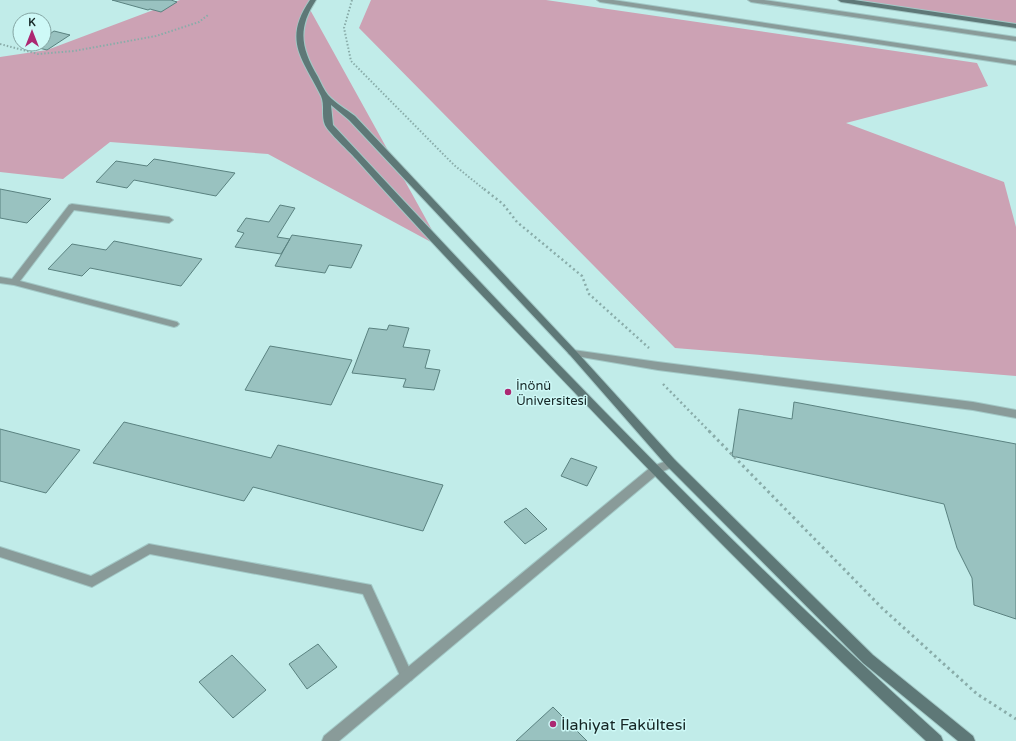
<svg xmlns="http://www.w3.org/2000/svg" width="1016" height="741" viewBox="0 0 1016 741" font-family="'Varela Round',sans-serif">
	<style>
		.green { fill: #cca2b4 }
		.building { fill: #99c2c0; stroke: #5a8280 }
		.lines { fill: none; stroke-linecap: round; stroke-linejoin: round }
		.lane-casing { stroke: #a2c8c6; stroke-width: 2 }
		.street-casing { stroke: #a2c8c6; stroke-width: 2 }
		.secondary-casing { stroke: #a2c8c6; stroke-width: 2 }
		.path-far2 { stroke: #89aca9; stroke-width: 2; stroke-dasharray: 1.5 2; stroke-linecap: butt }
		.path-far1 { stroke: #89aca9; stroke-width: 2.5; stroke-dasharray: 2 3; stroke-linecap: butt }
		.path { stroke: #89aca9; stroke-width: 3; stroke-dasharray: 2.5 3.5; stroke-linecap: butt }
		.lane { fill: #899b99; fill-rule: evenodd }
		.street { fill: #899b99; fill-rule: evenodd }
		.secondary { fill: #5e7877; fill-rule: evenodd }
		.poi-dot { fill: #ac2872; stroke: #cef9f7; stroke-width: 1.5 }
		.labels { text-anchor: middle; stroke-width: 3; stroke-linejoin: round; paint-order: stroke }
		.poi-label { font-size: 13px; fill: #152625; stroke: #cef9f7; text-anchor: start }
		.near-poi-label { font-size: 16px; fill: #152625; stroke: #cef9f7; text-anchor: start }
	</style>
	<rect width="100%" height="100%" fill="#c1ece9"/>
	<!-- green -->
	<path class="green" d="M 180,0 L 314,0 L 308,6 L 442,248 L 268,154 L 110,142 L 63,179 L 0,172 L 0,57 L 47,50 Z
		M 371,0 L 546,0 L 977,63 L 988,86 L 846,123 L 1004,182 L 1016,227 L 1016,376 L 675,348 L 359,28 Z
		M 841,0 L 1016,0 L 1016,26 Z"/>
	<!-- building -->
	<path class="building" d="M 112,0 L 171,0 L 177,2 L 161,12 L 150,9 L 148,10 Z
		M 54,31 L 70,35 L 47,50 L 31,46 L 34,44 L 44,44 L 44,38 Z
		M 154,159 L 235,173 L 216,196 L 134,180 L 127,188 L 96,182 L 116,161 L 147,166 Z
		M 0,189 L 51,199 L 27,223 L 0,218 Z
		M 280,205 L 295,208 L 277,237 L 290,239 L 281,254 L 235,247 L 244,233 L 237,231 L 246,218 L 269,222 Z
		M 292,235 L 362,245 L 351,268 L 329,265 L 325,273 L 275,266 Z
		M 114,241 L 202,259 L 181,286 L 90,268 L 82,276 L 48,269 L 72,244 L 106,250 Z
		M 389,325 L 409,328 L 403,347 L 430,350 L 425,368 L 440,370 L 434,390 L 403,387 L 406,379 L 352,373 L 369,328 L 387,330 Z
		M 270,346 L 352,360 L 331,405 L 245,390 Z
		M 794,402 L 1016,444 L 1016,619 L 974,605 L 972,578 L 957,548 L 944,504 L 732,456 L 739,409 L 792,419 Z
		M 124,422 L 271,458 L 278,445 L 443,485 L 423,531 L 253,487 L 244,501 L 93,463 Z
		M 0,429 L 80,450 L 46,493 L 0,481 Z
		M 571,458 L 597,467 L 587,486 L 561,476 Z
		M 526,508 L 547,529 L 525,544 L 504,522 Z
		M 318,644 L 337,667 L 307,689 L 289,664 Z
		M 232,655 L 266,690 L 233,718 L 199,682 Z
		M 553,707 L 587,741 L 516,741 Z"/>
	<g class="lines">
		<defs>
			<path id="lane" d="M 72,204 L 169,217 L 173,220 L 169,223 L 74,210 L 20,281 L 177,322 L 179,324 L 177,326 L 174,327 L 14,285 L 0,283 L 0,277 L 12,279 L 69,205 Z
				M 149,544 L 371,585 L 413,676 L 412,680 L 407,682 L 402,680 L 363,594 L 150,554 L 92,587 L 0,557 L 0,547 L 91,576 Z"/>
			<path id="street" d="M 597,0 L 613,0 L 1016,61 L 1016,65 L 600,2 Z
				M 748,0 L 764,0 L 1016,37 L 1016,41 L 751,2 Z
				M 573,350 L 658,362 L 973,402 L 1016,410 L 1016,418 L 973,410 L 658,370 L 570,355 L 568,353 Z
				M 671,459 L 675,460 L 676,463 L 675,466 L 659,473 L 339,741 L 322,741 L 324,736 L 651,467 Z"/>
			<path id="secondary" d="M 310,0 L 316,0 C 297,29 301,48 318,77 C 321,83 324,90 328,95 C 336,104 346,109 355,116 L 576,351 L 675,460 L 873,655 L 973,736 L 975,741 L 958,741 L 863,663 L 667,466 L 570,355 L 349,120 L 331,105 L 333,125 C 528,335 727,544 941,736 L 943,741 L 926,741 C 762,591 610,430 457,269 C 423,233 389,196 356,159 C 349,151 329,133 325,125 C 321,116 325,105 321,96 C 303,59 282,41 310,0 Z
				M 838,0 L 854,0 L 1016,24 L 1016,28 L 841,2 Z"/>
		</defs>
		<!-- lane casing -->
		<use href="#lane" class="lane-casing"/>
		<!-- street casing -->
		<use href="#street" class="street-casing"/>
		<!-- secondary casing -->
		<use href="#secondary" class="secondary-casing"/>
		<!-- path-far2 -->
		<path class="path-far2" d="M 352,0 L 344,28 L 351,61 L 454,165 L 485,190
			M 0,44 L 38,54 L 74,51 L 156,36 L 199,22 L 208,15"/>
		<!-- path-far1 -->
		<path class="path-far1" d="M 484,189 L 503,204 L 517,222 L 582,276 L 589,294 L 649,348
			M 663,384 L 710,432"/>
		<!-- path -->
		<path class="path" d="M 709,431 L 882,608 L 977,694 L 1016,719"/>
		<!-- lane -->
		<use href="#lane" class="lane"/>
		<!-- street -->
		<use href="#street" class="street"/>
		<!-- secondary -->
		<use href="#secondary" class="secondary"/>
	</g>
	<!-- markers -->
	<g class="poi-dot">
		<circle cx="508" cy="392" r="4"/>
		<circle cx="553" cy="724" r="4"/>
	</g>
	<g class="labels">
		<!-- poi labels -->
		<g class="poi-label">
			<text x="516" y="390">İnönü<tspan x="516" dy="15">Üniversitesi</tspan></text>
		</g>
		<!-- near-poi labels -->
		<g class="near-poi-label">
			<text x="561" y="730">İlahiyat Fakültesi</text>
		</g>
	</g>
	<!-- north arrow -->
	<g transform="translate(32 32)"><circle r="19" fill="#cef9f7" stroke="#84a5a3"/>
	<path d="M0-3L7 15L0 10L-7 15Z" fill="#ac2872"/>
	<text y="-6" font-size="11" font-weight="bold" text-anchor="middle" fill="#152625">K</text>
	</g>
</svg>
